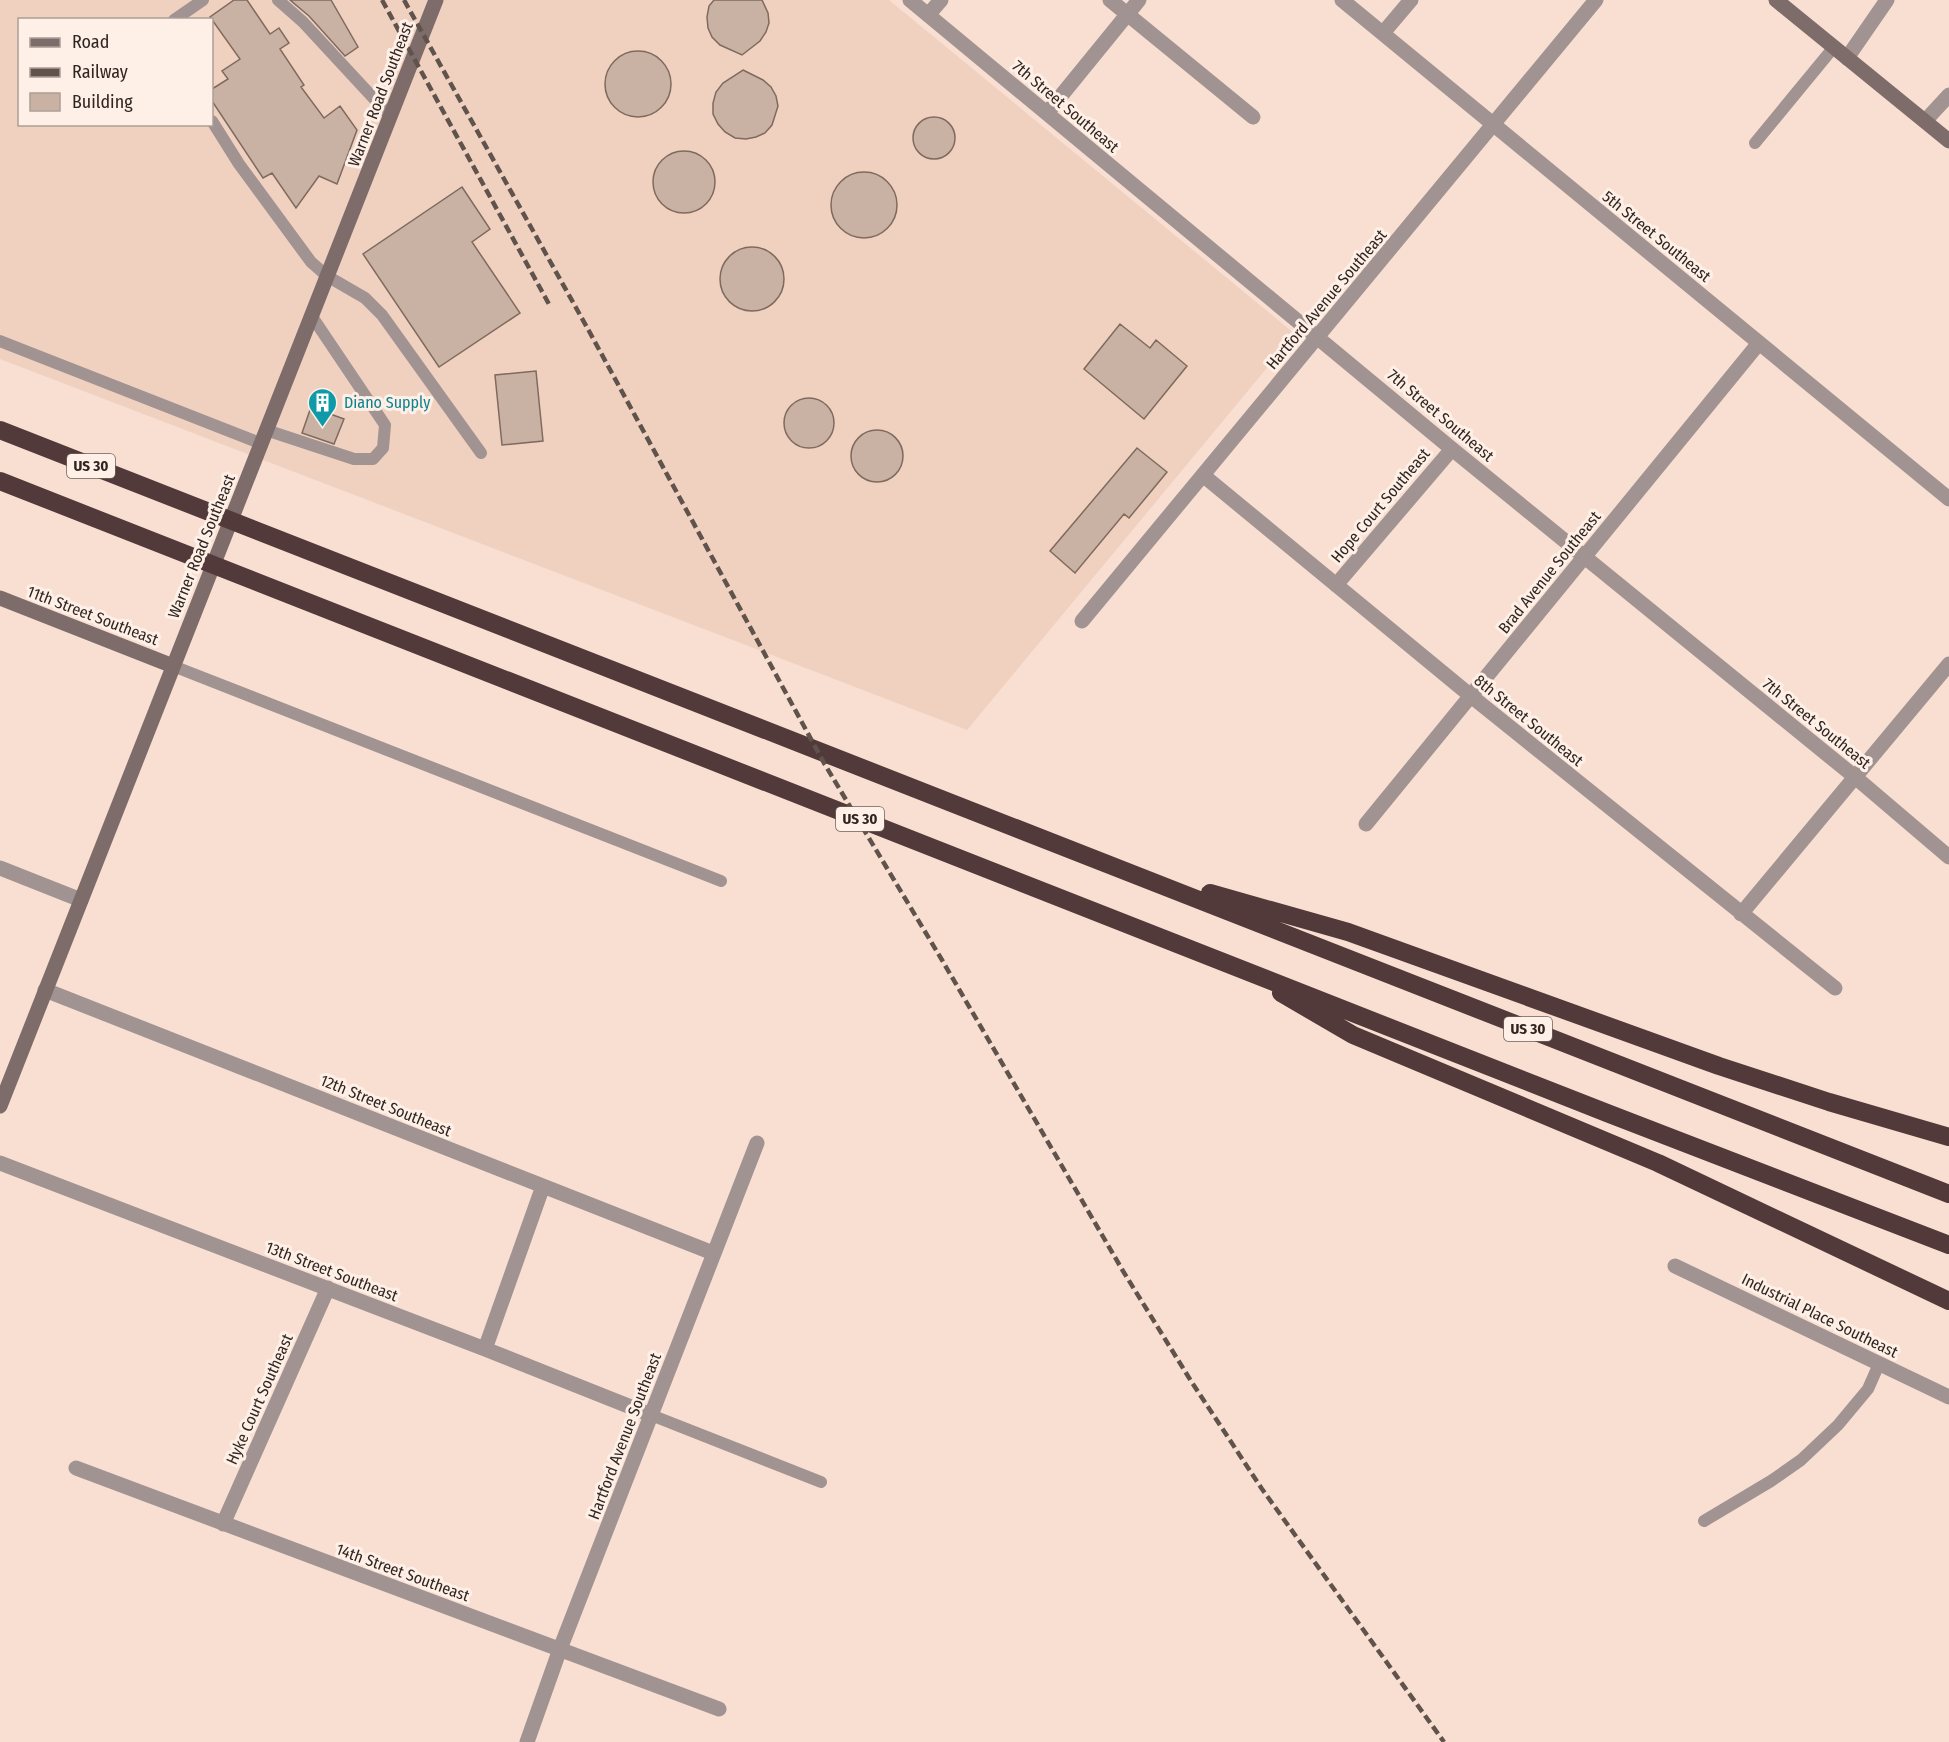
<svg xmlns="http://www.w3.org/2000/svg" width="1949" height="1742" viewBox="0 0 1949 1742" font-family="'Fira Sans Condensed',sans-serif">
	<style>
		.built { fill: #f0d1c0; fill-rule: evenodd }
		.building { fill: #c9b2a4; stroke: #7f6a5d; stroke-width: 1.5 }
		.lines { fill: none; stroke-linecap: round; stroke-linejoin: round }
		.lane { stroke: #a09392; stroke-width: 12 }
		.street { stroke: #a09392; stroke-width: 15 }
		.secondary { stroke: #7e6c6b; stroke-width: 15 }
		.highway { stroke: #513a39; stroke-width: 18 }
		.rail { stroke: #60534c; stroke-width: 4.5; stroke-dasharray: 9 4.5; stroke-linecap: butt }
		.labels { text-anchor: middle; stroke-width: 6; stroke-linejoin: round; paint-order: stroke }
		.shield { fill: #feefe7; stroke: #6e625c; stroke-width: 1.5 }
		.shield-label { font-size: 15px; font-weight: bold; fill: #302621 }
		.street-label { font-size: 16px; fill: #302621; stroke: #feefe7 }
		.culture-label { font-size: 16px; fill: #0d838f; stroke: #feefe7; text-anchor: start }
	</style>
	<rect width="100%" height="100%" fill="#f8dfd2"/>
	<!-- built -->
	<path class="built" d="M 0,0 L 889,0 L 1295,334 L 967,730 L 0,359 ZM 20,20 L 212,20 L 212,124 L 20,124 Z"/>
	<!-- building -->
	<path class="building" d="M 234,0 L 247,0 L 270,34 L 279,28 L 289,43 L 280,49 L 304,85 L 301,87 L 324,118 L 340,106 L 357,130 L 337,184 L 319,176 L 296,208 L 272,173 L 263,178 L 212,101 L 212,89 L 228,79 L 222,71 L 240,59 L 210,17 Z
		M 290,0 L 331,0 L 358,47 L 345,56 L 309,16 Z
		M 714,0 L 762,0 L 768,13 L 769,23 L 766,32 L 760,41 L 742,55 L 720,45 L 712,37 L 708,28 L 707,17 L 709,6 Z
		M605 84a33 33 0 1 1 66 0a33 33 0 1 1-66 0Z
		M 743,70 L 763,80 L 771,87 L 776,96 L 778,106 L 772,125 L 765,133 L 756,137 L 746,139 L 735,138 L 725,132 L 718,124 L 713,114 L 713,103 L 716,92 L 723,83 Z
		M913 138a21 21 0 1 1 42 0a21 21 0 1 1-42 0Z
		M653 182a31 31 0 1 1 62 0a31 31 0 1 1-62 0Z
		M831 205a33 33 0 1 1 66 0a33 33 0 1 1-66 0Z
		M 462,187 L 490,229 L 472,242 L 520,313 L 439,367 L 363,254 Z
		M720 279a32 32 0 1 1 64 0a32 32 0 1 1-64 0Z
		M 1120,324 L 1150,348 L 1156,340 L 1187,366 L 1144,419 L 1084,369 Z
		M 536,371 L 543,441 L 502,445 L 495,375 Z
		M784 423a25 25 0 1 1 50 0a25 25 0 1 1-50 0Z
		M 311,407 L 344,419 L 334,444 L 302,433 Z
		M851 456a26 26 0 1 1 52 0a26 26 0 1 1-52 0Z
		M 1137,448 L 1167,472 L 1129,518 L 1124,514 L 1075,573 L 1050,551 Z"/>
	<g class="lines">
		<!-- lane -->
		<path class="lane" d="M 278,0 L 303,22 L 390,116
			M 174,20 L 203,0
			M 212,121 L 239,164 L 311,262 L 327,276 L 365,298 L 382,315 L 481,453
			M 1755,143 L 1834,47
			M 0,341 L 260,443
			M 266,430 L 354,459 L 373,459 L 383,448 L 385,425 L 311,315
			M 173,666 L 721,881
			M 651,1415 L 821,1482
			M 1704,1521 L 1771,1481 L 1801,1460 L 1838,1425 L 1868,1389 L 1879,1364"/>
		<!-- street -->
		<path class="street" d="M 910,0 L 1452,449 L 1855,777 L 1949,857
			M 1110,0 L 1253,117
			M 1342,0 L 1949,499
			M 928,15 L 941,0
			M 1383,33 L 1411,0
			M 1847,58 L 1887,0
			M 1047,113 L 1139,0
			M 1925,121 L 1949,95
			M 1204,476 L 1471,696 L 1835,988
			M 1336,585 L 1452,449
			M 1082,621 L 1596,0
			M 1366,824 L 1759,343
			M 0,868 L 81,900
			M 1741,914 L 1949,664
			M 45,990 L 713,1253
			M 0,1163 L 485,1349 L 651,1415
			M 1675,1266 L 1949,1397
			M 485,1349 L 543,1186
			M 76,1468 L 719,1709
			M 223,1524 L 328,1288
			M 527,1742 L 560,1649 L 757,1143"/>
		<!-- secondary -->
		<path class="secondary" d="M 1776,0 L 1949,141
			M 0,598 L 173,666
			M 0,1106 L 436,0"/>
		<!-- highway -->
		<path class="highway" d="M 0,430 L 1949,1194
			M 0,481 L 1607,1113 L 1949,1245
			M 1210,893 L 1348,932 L 1719,1066 L 1829,1102 L 1949,1137
			M 1281,993 L 1353,1035 L 1658,1163 L 1949,1301"/>
		<!-- rail -->
		<path class="rail" d="M 382,0 L 550,306
			M 404,0 L 589,331 L 824,763 L 942,960 L 1123,1271 L 1191,1381 L 1262,1489 L 1444,1742"/>
	</g>
	<!-- icons -->
	<defs>
		<symbol id="building-pin" viewBox="-11 -11 22 30"><path d="M0 17L-7.5 6A9.5 9.5 0 1 1 7.5 6Z" fill="#0f9aa8" stroke="#feefe7"/><path d="M-4-6H4V6H1V3H-1V6H-4ZM-2.5-4.3h1.7v1.8h-1.7ZM.8-4.3h1.7v1.8H.8ZM-2.5-1h1.7V.8h-1.7ZM.8-1h1.7V.8H.8Z" fill="#fff"/></symbol>
	</defs>
	<g fill-rule="evenodd">
		<use href="#building-pin" x="306" y="386" width="33" height="45"/>
	</g>
	<g class="labels">
		<!-- shield labels -->
		<g class="shield">
			<rect x="67" y="454" width="48" height="24" rx="4.5"/>
			<rect x="836" y="807" width="48" height="24" rx="4.5"/>
			<rect x="1504" y="1017" width="48" height="24" rx="4.5"/>
		</g>
		<g class="shield-label">
			<text x="91" y="471">US 30</text>
			<text x="860" y="824">US 30</text>
			<text x="1528" y="1034">US 30</text>
		</g>
		<!-- street labels -->
		<g class="street-label">
			<text transform="translate(380 94) rotate(-69)" y="6">Warner Road Southeast</text>
			<text transform="translate(1066 106) rotate(40)" y="6">7th Street Southeast</text>
			<text transform="translate(1657 236) rotate(39)" y="6">5th Street Southeast</text>
			<text transform="translate(1326 299) rotate(-50)" y="6">Hartford Avenue Southeast</text>
			<text transform="translate(1441 415) rotate(40)" y="6">7th Street Southeast</text>
			<text transform="translate(1380 505) rotate(-50)" y="6">Hope Court Southeast</text>
			<text transform="translate(201 546) rotate(-68)" y="6">Warner Road Southeast</text>
			<text transform="translate(1549 572) rotate(-51)" y="6">Brad Avenue Southeast</text>
			<text transform="translate(93 615) rotate(21)" y="6">11th Street Southeast</text>
			<text transform="translate(1529 720) rotate(39)" y="6">8th Street Southeast</text>
			<text transform="translate(1817 723) rotate(39)" y="6">7th Street Southeast</text>
			<text transform="translate(386 1105) rotate(22)" y="6">12th Street Southeast</text>
			<text transform="translate(332 1271) rotate(21)" y="6">13th Street Southeast</text>
			<text transform="translate(1820 1315) rotate(26)" y="6">Industrial Place Southeast</text>
			<text transform="translate(259 1399) rotate(-66)" y="6">Hyke Court Southeast</text>
			<text transform="translate(624 1436) rotate(-69)" y="6">Hartford Avenue Southeast</text>
			<text transform="translate(403 1572) rotate(20)" y="6">14th Street Southeast</text>
		</g>
		<!-- culture labels -->
		<g class="culture-label">
			<text x="344" y="408">Diano Supply</text>
		</g>
	</g>
	<!-- legend -->
	<rect x="18" y="18" width="195" height="108" fill="#feefe7" stroke="#ac9f98" stroke-width="1.5"/>
	<rect x="30" y="38" width="30" height="9" fill="#7e6c6b" stroke="#ac9f98" stroke-width="1.5"/>
	<text x="72" y="48" font-size="18" fill="#302621">Road</text>
	<rect x="30" y="68" width="30" height="9" fill="#60534c" stroke="#ac9f98" stroke-width="1.5"/>
	<text x="72" y="78" font-size="18" fill="#302621">Railway</text>
	<rect x="30" y="93" width="30" height="18" fill="#c9b2a4" stroke="#ac9f98" stroke-width="1.5"/>
	<text x="72" y="108" font-size="18" fill="#302621">Building</text>
</svg>
